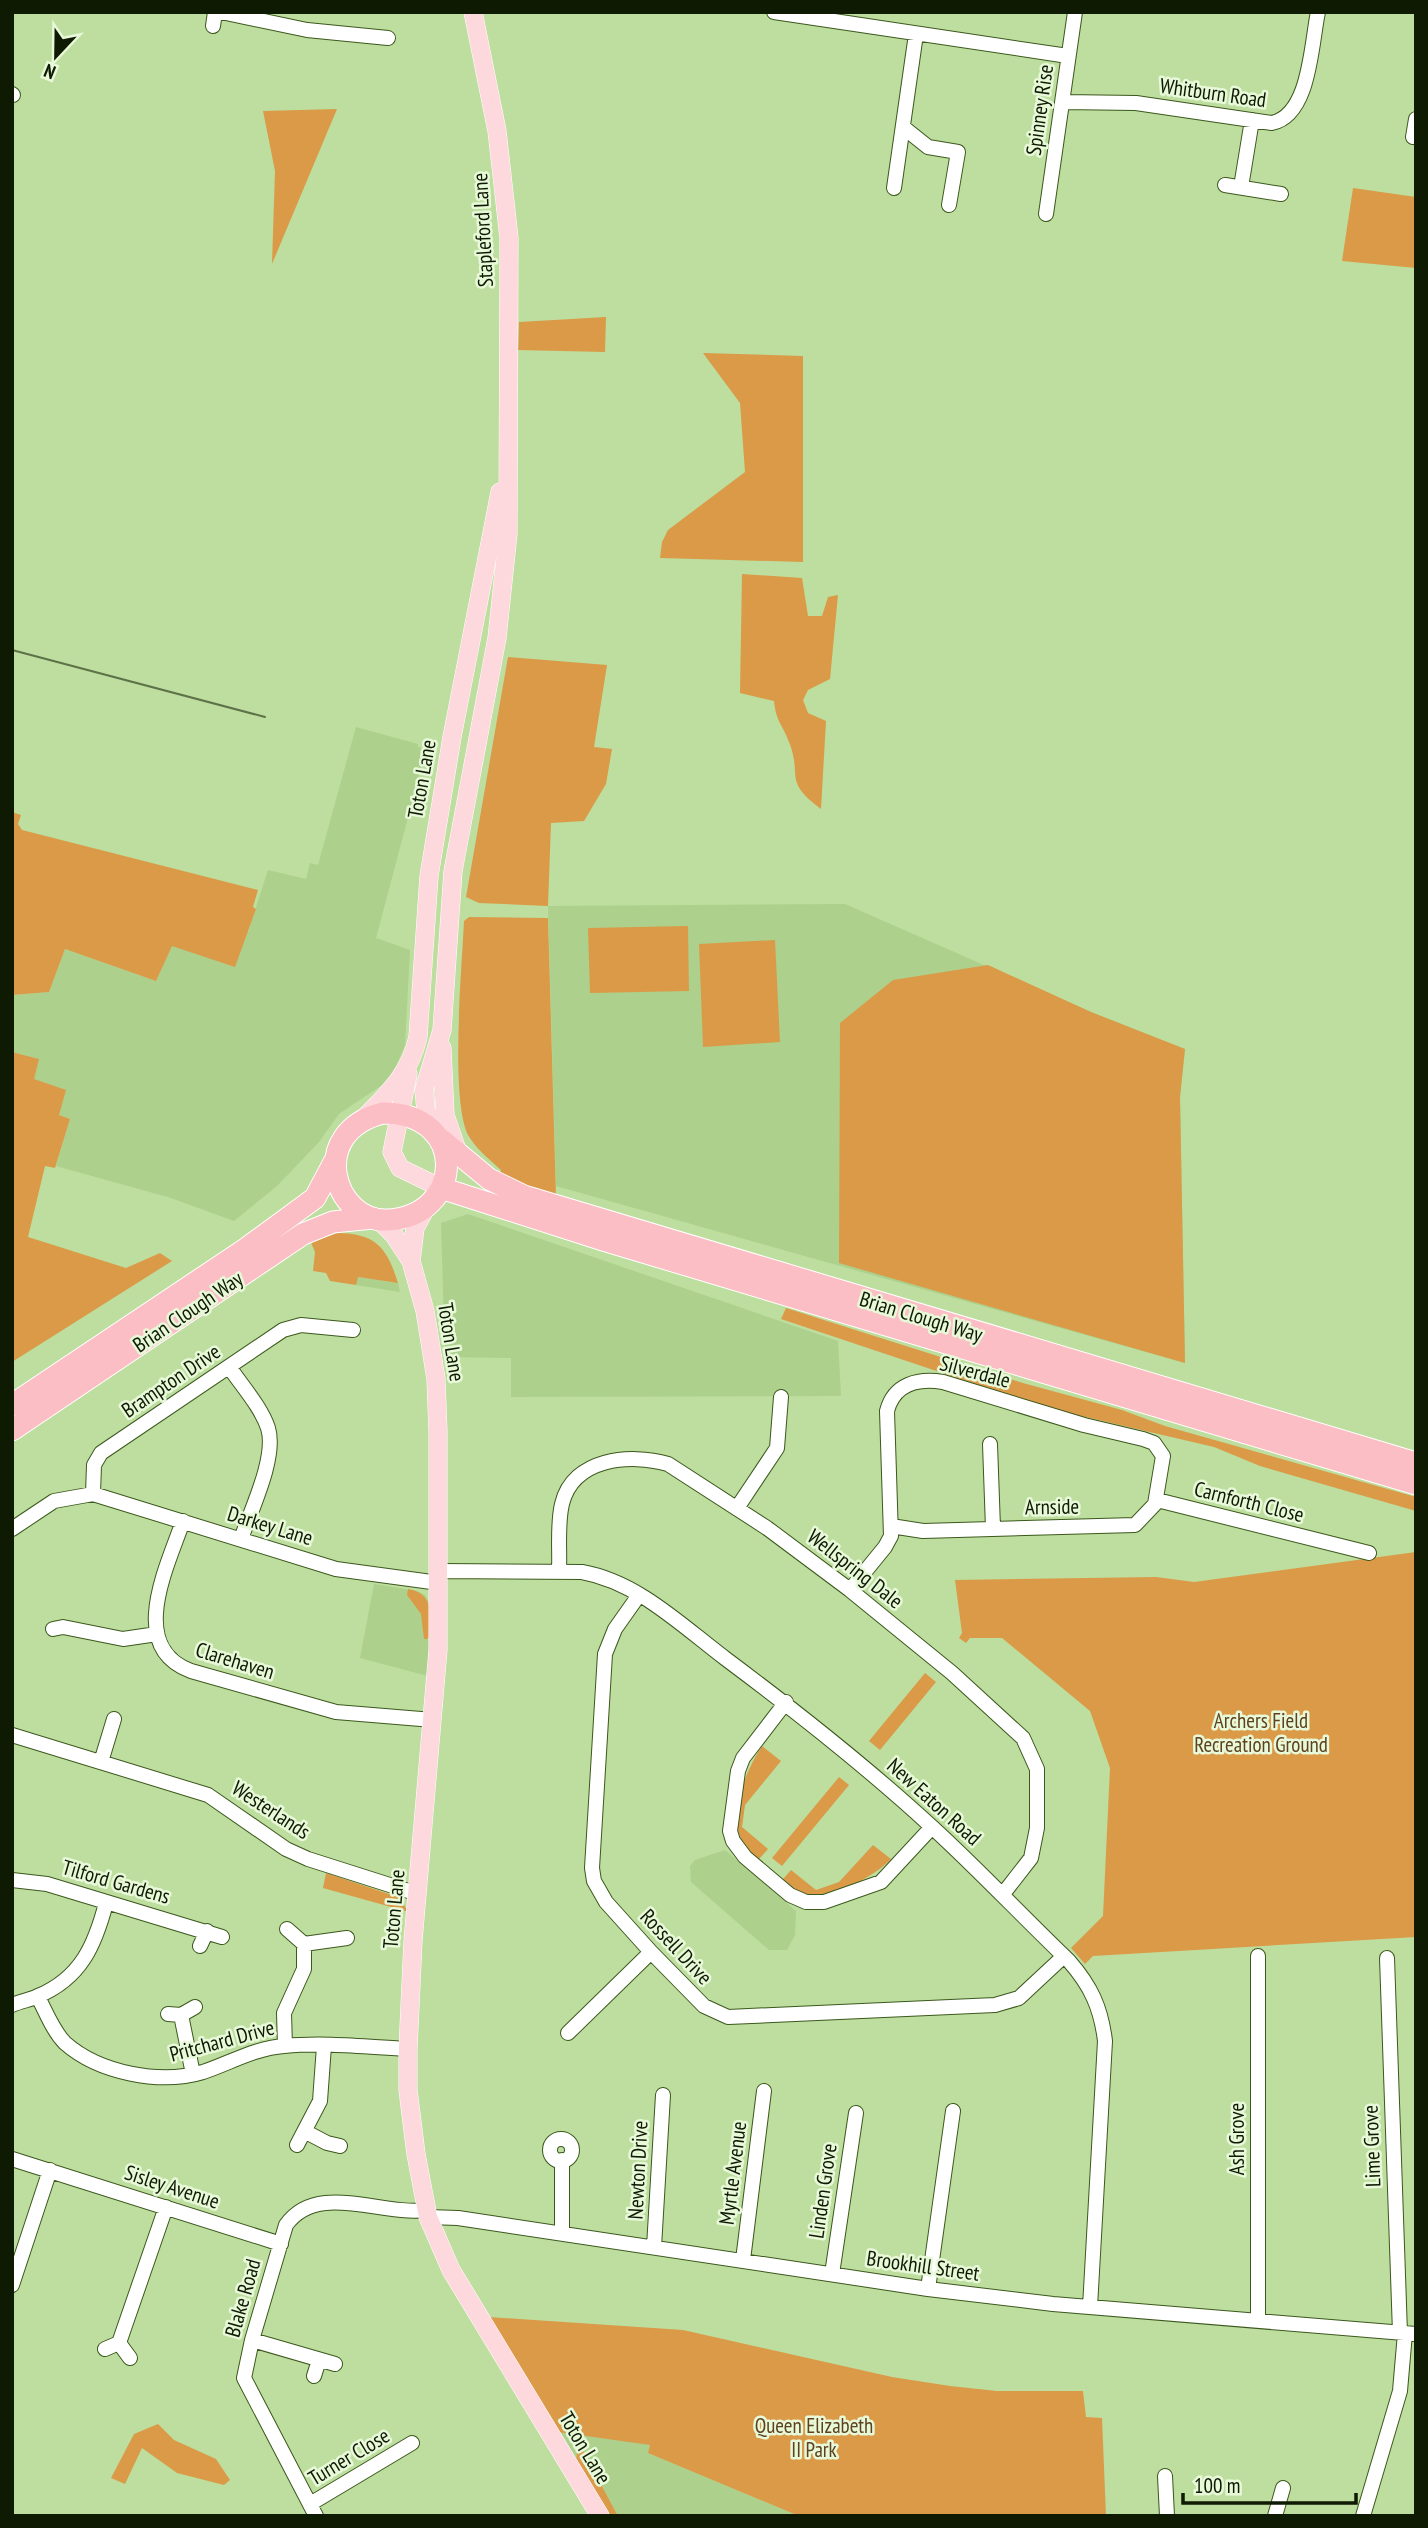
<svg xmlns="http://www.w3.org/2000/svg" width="1428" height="2528" viewBox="0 0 1428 2528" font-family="'PT Sans Narrow',sans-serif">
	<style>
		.built { fill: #add08c }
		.green { fill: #db9a47 }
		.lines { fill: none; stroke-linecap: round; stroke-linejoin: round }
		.minor-casing { stroke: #3c581d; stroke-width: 16 }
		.major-casing { stroke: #fff; stroke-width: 19 }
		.highway-casing { stroke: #fff; stroke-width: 23 }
		.minor { stroke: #fff; stroke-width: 14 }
		.major { stroke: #fdd8dc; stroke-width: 18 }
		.highway { stroke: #fcbec5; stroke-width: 21 }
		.tram { stroke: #5d7249; stroke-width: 2 }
		.labels { text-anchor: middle; stroke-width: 5; stroke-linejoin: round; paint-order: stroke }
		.street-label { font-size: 21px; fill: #0f1a03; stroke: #e8f9d9 }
		.park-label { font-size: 21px; fill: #5e411e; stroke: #e8f9d9 }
	</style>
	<rect width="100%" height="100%" fill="#bdde9e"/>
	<!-- built -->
	<path class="built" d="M 356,727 L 418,744 L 418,747 L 426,750 L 376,938 L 410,950 L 405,1045 L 394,1071 L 382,1085 L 339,1114 L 319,1142 L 277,1186 L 234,1221 L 171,1198 L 56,1166 L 70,1119 L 59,1115 L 33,1079 L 39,1059 L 12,1052 L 12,995 L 49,992 L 65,949 L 156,981 L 171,946 L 248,932 L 268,870 L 306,879 L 310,863 L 318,865 Z
		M 845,904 L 1091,1012 L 1185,1049 L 1180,1097 L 1185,1363 L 556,1186 L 548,906 Z
		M 468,1214 L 838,1341 L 841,1396 L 511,1397 L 511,1358 L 445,1357 L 441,1223 Z
		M 357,1277 L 398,1283 L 400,1292 L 356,1285 Z
		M 374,1584 L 417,1591 L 425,1595 L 429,1602 L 430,1627 L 428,1676 L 360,1658 Z
		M 725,1850 L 796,1911 L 795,1935 L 787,1950 L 769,1950 L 691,1882 L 690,1866 L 695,1860 Z
		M 565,2431 L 651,2445 L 648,2453 L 799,2516 L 618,2516 L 582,2449 L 576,2461 L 558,2432 Z"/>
	<!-- green -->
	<path class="green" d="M 337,109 L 272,264 L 275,171 L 263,111 Z
		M 1353,188 L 1416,197 L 1416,268 L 1342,261 Z
		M 606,317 L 605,352 L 518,350 L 519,322 Z
		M 703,353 L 803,356 L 803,562 L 660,558 L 662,542 L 668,530 L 745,472 L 740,403 Z
		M 742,574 L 802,578 L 808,616 L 822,616 L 828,597 L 838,595 L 830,679 L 808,690 L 803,700 L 808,713 L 826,721 L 821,809 C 782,780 803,777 789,742 C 783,725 776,722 774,701 L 740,693 Z
		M 508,657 L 607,665 L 594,747 L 612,749 L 606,784 L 584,821 L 551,823 L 548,906 L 479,903 L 466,897 Z
		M 12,812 L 21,815 L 18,824 L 22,830 L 258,890 L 253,907 L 256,909 L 235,967 L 172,946 L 156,981 L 65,949 L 49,992 L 12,995 Z
		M 469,917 L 548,918 L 556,1197 L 499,1175 L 501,1170 C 489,1159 476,1149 468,1135 C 450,1098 462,967 464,921 Z
		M 688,926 L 689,991 L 590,993 L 588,928 Z
		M 775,940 L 780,1042 L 703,1047 L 699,944 Z
		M 988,965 L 1091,1012 L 1185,1049 L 1180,1097 L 1185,1363 L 839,1263 L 840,1023 L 893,980 Z
		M 12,1052 L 39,1059 L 34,1079 L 66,1090 L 59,1115 L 70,1119 L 55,1168 L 45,1166 L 28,1237 L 126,1268 L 160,1253 L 172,1261 L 12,1362 Z
		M 338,1233 C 377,1234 387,1248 398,1283 L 358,1277 L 356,1285 L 330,1281 L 326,1273 L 313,1271 L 315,1252 L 310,1240 Z
		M 786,1308 L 1023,1383 L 1122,1410 L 1165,1426 L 1416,1497 L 1416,1511 L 1260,1466 L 1214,1447 L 1047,1408 L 781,1319 Z
		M 1416,1552 L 1416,1937 L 1093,1956 L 1085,1964 L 1071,1948 L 1103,1916 L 1110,1768 L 1090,1711 L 1002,1638 L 970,1638 L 966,1643 L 959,1638 L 962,1633 L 955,1580 L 1156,1577 L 1194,1582 Z
		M 408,1589 C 434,1593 431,1615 430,1636 L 427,1639 L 424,1639 L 421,1614 L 407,1595 Z
		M 925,1673 L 936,1682 L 880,1750 L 869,1741 Z
		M 762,1746 L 781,1761 L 745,1805 L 742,1827 L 768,1849 L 759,1859 C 754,1854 747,1850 743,1843 C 727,1816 746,1770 762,1746 Z
		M 839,1777 L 849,1785 L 782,1866 L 772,1858 Z
		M 873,1845 L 891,1859 C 875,1876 830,1901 806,1894 C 797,1892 790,1885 783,1879 L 791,1870 L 816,1890 L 839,1882 Z
		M 326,1873 L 398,1897 L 409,1912 L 323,1888 Z
		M 488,2317 L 683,2330 L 892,2377 L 950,2386 L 997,2391 L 1083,2391 L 1086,2417 L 1102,2418 L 1106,2516 L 799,2516 L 648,2453 L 650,2445 L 558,2432 Z
		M 158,2424 L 174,2440 L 216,2459 L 230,2480 L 224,2485 L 177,2473 L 142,2448 L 125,2484 L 111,2478 L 134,2434 Z
		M 582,2449 L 618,2516 L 611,2516 L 576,2461 L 577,2452 Z"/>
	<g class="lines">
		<defs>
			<path id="minor" d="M 221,12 L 307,30 L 388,38
				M 774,12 L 1068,56
				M 213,26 L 215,12
				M 12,94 L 13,95
				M 1063,102 L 1136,103 L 1272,123 C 1310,115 1311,45 1318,12
				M 903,127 L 928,147 L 958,152 L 949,205
				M 1413,137 L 1416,119
				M 1225,185 L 1281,194
				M 1241,187 L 1252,120
				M 894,188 L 916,34
				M 1046,214 L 1075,12
				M 230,1368 C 242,1386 261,1407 268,1428 C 277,1457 251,1510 241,1539
				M 990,1444 L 993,1528
				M 93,1494 L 94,1465 L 101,1453 L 283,1330 L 301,1325 L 353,1330
				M 1157,1500 L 1369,1553
				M 737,1508 L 777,1448 L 781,1397
				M 183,1521 C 168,1565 126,1647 191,1671 L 336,1712 L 433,1720
				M 12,1529 L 54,1501 L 93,1494 L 336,1569 L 439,1583
				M 439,1571 L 582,1572 C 638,1582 682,1626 726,1659 C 797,1712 867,1767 932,1827 C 979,1870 1023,1917 1069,1961 C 1091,1986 1101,2008 1105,2041 L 1090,2307
				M 559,1571 C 560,1549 557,1525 562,1504 C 573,1458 630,1453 668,1464 L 767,1528 L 850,1590 L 952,1673 L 1023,1738 L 1037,1769 L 1037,1828 L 1031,1858 L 1003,1894
				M 850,1590 L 885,1547 L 891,1536 L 887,1411 C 894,1384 918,1378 943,1382 L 1084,1425 L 1143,1439 L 1154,1443 L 1163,1456 L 1155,1504 L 1135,1525 L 923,1531 L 891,1526
				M 639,1595 L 615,1629 L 605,1654 L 592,1868 L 594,1881 L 606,1902 L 651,1952 L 704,2006 L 728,2017 L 995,2005 L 1019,1998 L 1064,1956
				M 53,1629 L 63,1627 L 123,1639 L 157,1634
				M 786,1702 L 743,1758 L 738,1771 L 730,1831 L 733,1841 L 745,1857 L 790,1895 L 806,1902 L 824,1902 L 881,1882 L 932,1827
				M 12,1735 L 208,1795 L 286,1849 L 308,1859 L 418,1894
				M 101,1762 L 114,1719
				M 12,1880 L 47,1884 L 222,1937
				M 304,1944 L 347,1938
				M 200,1946 L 207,1931
				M 1387,1958 L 1400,2333
				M 38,1997 C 46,2012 53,2031 65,2043 C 99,2073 160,2085 203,2072 C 230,2063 255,2048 284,2046 C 325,2042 368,2047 408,2049
				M 12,2005 C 21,2001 30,2000 38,1996 C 81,1978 95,1945 106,1903
				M 168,2014 L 181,2015 L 195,2007
				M 181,2015 L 193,2074
				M 568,2033 L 651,1952
				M 285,2046 L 284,2013 L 304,1969 L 304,1944 L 287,1929
				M 306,2132 L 327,2143 L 340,2146
				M550 2150a11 11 0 1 1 22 0a11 11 0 1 1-22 0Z
				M 297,2145 L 320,2101 L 324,2046
				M 12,2159 L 281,2244
				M 428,2217 L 458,2218 L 928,2289 L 1053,2304 L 1416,2334
				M 562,2233 L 562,2160
				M 654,2247 L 663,2095
				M 743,2260 L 764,2091
				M 832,2274 L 856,2113
				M 12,2285 L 50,2170
				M 928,2289 L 953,2111
				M 1258,2321 L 1258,1956
				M 252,2340 L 335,2364
				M 119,2343 L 166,2207
				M 105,2349 L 119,2343 L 130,2358
				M 314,2376 L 319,2360
				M 1165,2476 L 1167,2516
				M 310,2504 L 412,2443
				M 316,2516 L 244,2378 L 252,2340 L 286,2225 C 317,2181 381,2216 426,2210
				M 1275,2516 L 1283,2488
				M 1363,2516 L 1400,2391 L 1405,2333"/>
			<path id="major" d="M 442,1048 L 445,1115 L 456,1147
				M 408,1074 L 392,1152 L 400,1168 L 441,1188
				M 364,1118 C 389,1093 410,1073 418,1037 L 429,876 L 452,737 L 500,492
				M 437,1132 L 426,1111 L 424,1090 L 442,1030 L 453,871 L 497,638 L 508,534 L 509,238 L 497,131 L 473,12
				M 379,1220 L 394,1235 L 411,1261 L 425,1311 L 436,1379 L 438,1432 L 438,1650 L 413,1941 L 408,2049 L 408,2090 L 416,2154 L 428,2217 L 451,2270 L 600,2516
				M 411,1261 L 415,1228 L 427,1206"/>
			<path id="highway" d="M 383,1113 C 470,1113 464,1217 387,1220 C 334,1222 306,1132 383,1113 Z
				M 442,1140 L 489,1179 L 524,1196 L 1416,1463
				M 441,1188 L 603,1240 L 1416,1484
				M 12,1405 L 244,1250 L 315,1198 L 334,1162
				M 12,1430 L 303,1234 L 333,1222 L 373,1218"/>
		</defs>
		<!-- minor casing -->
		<use href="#minor" class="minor-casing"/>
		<!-- major casing -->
		<use href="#major" class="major-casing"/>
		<!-- highway casing -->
		<use href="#highway" class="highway-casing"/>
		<!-- minor -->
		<use href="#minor" class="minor"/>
		<!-- major -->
		<use href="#major" class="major"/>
		<!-- highway -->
		<use href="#highway" class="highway"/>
		<!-- tram -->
		<path class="tram" d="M 12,650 L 265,717"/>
	</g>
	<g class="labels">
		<!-- street labels -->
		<g class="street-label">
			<text transform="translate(1213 93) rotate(8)" y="7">Whitburn Road</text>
			<text transform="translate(1040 110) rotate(-82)" y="7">Spinney Rise</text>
			<text transform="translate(483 230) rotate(-93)" y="7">Stapleford Lane</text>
			<text transform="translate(422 779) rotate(-80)" y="7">Toton Lane</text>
			<text transform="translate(188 1312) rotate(-34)" y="7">Brian Clough Way</text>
			<text transform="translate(921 1317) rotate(17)" y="7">Brian Clough Way</text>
			<text transform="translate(451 1342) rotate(81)" y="7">Toton Lane</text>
			<text transform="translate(975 1372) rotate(15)" y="7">Silverdale</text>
			<text transform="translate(171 1381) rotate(-34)" y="7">Brampton Drive</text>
			<text transform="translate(1249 1502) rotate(14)" y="7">Carnforth Close</text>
			<text transform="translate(1052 1507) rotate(-1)" y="7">Arnside</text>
			<text transform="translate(270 1526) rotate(17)" y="7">Darkey Lane</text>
			<text transform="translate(855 1569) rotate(38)" y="7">Wellspring Dale</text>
			<text transform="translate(235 1661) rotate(17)" y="7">Clarehaven</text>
			<text transform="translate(934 1802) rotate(42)" y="7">New Eaton Road</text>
			<text transform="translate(271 1810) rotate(33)" y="7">Westerlands</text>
			<text transform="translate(116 1882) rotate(16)" y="7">Tilford Gardens</text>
			<text transform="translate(394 1909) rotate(-85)" y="7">Toton Lane</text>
			<text transform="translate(676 1947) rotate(47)" y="7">Rossell Drive</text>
			<text transform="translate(222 2041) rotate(-15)" y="7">Pritchard Drive</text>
			<text transform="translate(1237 2139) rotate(-90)" y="7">Ash Grove</text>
			<text transform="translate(1372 2146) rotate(-92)" y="7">Lime Grove</text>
			<text transform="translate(638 2170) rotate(-87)" y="7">Newton Drive</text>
			<text transform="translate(733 2173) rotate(-83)" y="7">Myrtle Avenue</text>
			<text transform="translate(172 2187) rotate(18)" y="7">Sisley Avenue</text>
			<text transform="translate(823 2191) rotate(-82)" y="7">Linden Grove</text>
			<text transform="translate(923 2266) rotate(8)" y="7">Brookhill Street</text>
			<text transform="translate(243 2298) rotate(-74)" y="7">Blake Road</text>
			<text transform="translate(585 2448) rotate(59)" y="7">Toton Lane</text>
			<text transform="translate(349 2457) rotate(-31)" y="7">Turner Close</text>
		</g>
		<!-- park labels -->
		<g class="park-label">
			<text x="1261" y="1728">Archers Field<tspan x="1261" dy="24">Recreation Ground</tspan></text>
			<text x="814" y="2433">Queen Elizabeth<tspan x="814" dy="24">II Park</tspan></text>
		</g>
	</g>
	<!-- border -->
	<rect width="1428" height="2528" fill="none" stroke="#0f1a03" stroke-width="28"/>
	<!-- north arrow -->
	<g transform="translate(56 56) rotate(202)" stroke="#e8f9d9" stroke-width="5" paint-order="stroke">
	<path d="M0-5L12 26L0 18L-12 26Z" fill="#0f1a03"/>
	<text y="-10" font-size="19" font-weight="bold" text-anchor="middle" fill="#0f1a03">N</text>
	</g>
	<!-- scale -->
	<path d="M1183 2493v10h173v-10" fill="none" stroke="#0f1a03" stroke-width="3.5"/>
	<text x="1194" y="2493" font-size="21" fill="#0f1a03" stroke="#e8f9d9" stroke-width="5" paint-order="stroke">100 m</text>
</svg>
